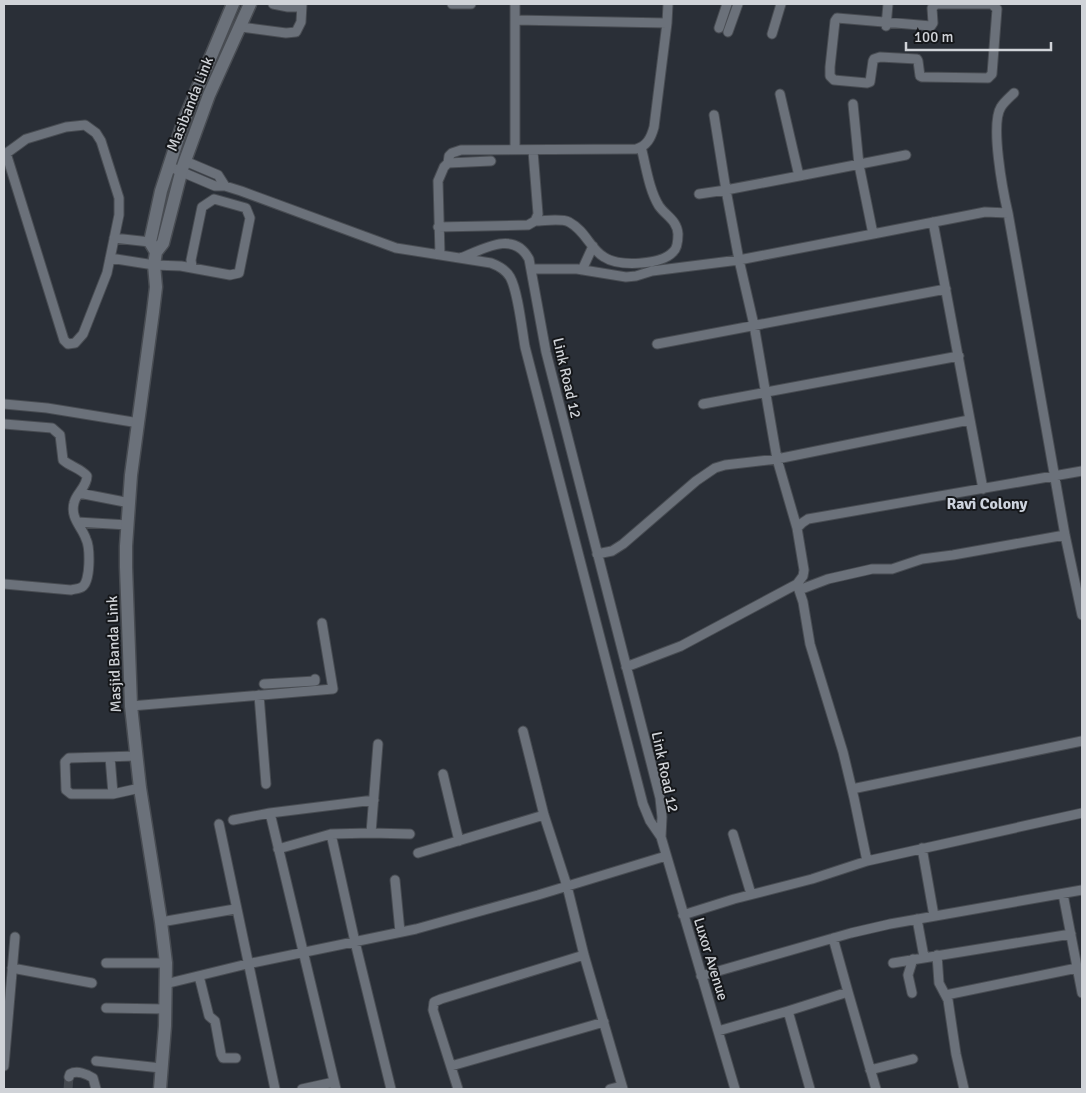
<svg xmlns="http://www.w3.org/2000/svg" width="1086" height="1093" viewBox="0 0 1086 1093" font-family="Signika,sans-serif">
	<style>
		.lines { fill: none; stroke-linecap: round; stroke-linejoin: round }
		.minor-tunnel { stroke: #43484f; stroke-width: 9; stroke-dasharray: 9 4.5; stroke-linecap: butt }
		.minor-casing { stroke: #484c52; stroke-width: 11 }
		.secondary-casing { stroke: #484c52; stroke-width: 15 }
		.minor { stroke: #6b717a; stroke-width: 9 }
		.secondary { stroke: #6b717a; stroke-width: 12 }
		.labels { text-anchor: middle; stroke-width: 4; stroke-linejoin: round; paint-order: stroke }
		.street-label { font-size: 15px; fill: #d0d3d8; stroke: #15171a }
		.neighbourhood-label { font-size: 16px; font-weight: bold; fill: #cdd3dd; stroke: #15171a }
	</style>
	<rect width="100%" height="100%" fill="#2a2f37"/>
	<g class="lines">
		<!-- minor-tunnel -->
		<path class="minor-tunnel" d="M 68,1089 L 69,1077"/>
		<defs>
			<path id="minor" d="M 273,4 L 288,7 L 301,7
				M 452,4 L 471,4
				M 936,4 L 992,4 L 997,9 L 992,74 L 988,78 L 922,77 L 920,76 L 918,61 L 917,59 L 880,57 L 874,59 L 873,61 L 870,82 L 867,83 L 834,80 L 830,76 L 830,67 L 835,21 L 837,18 L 931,26 L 933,23 L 932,8 Z
				M 515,20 L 667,23
				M 886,26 L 888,4
				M 241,27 L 286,33 L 296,32 L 301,22 L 302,4
				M 719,28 L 727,4
				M 728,32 L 738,4
				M 772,34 L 781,4
				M 780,94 L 799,176 L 726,190 L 739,260 L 754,325 L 777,459 L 797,528
				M 515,149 L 515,4
				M 4,155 L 26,139 L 66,127 L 85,125 L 96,133 L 101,141 L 119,198 L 119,215 L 107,273 L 83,334 L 75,343 L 68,344 L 64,340 L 6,153
				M 185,161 L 218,175 L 225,186
				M 448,163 L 449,156 L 452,153 L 461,150 L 636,149 C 647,146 651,138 654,127 L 667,23 L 668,4
				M 168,166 L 215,186 L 225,186 L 241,191 L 396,248 L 491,263 C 499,266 506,270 510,277 C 518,291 522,330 525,347 L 643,804 L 650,821 L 661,837 L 735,1089
				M 799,176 L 906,155
				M 699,194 L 726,190 L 714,115
				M 1008,213 C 1003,192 990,124 1001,107 C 1004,102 1010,97 1014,93
				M 535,221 C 545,221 561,218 569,222 C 586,231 590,249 604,257 C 619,267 661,265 673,252 C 678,248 678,239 678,234 C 677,220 666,216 659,206 C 649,190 646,166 641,147
				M 933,222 L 983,489
				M 438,227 L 528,225 L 535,221 L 538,214 L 533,151
				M 873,234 L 985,212 L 1008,213 L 1065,535 L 1082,615
				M 114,238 L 150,242
				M 440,255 L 438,181 L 444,167 L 448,163 L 491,161
				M 110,258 L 154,265 L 181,266 L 230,275 L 239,273 L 250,218 L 246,208 L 214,199 L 202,207 L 191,260 L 192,267
				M 461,258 C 483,249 514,230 529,259 L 546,352 L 660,798 L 662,817 L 661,837
				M 532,269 L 577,269 L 626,277 L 636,276 L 652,271 L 739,260 L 873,234 L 859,165 L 853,104
				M 582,270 L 593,246
				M 657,344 L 946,289
				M 4,404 L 47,408 L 139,423
				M 703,404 L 959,356
				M 4,424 L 52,428 L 60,435 L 63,460 C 71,467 80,468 87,476 C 87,487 76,493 74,503 C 70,518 82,527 86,539 C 90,547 91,582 82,587 C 79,589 74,589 71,590 L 4,584
				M 79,493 L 130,503
				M 77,522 L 128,525
				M 597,554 L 612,551 L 623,544 L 696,481 L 715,468 L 725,465 L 777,459 L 969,420
				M 797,584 L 803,576 L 804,570 L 797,528 L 802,523 L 808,519 L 1082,471
				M 799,590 L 828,579 L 872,569 L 892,569 L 922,559 L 953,555 L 1065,535
				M 626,667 L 681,646 L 797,584 L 803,602 L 810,644 L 843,752 L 854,798 L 867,861 L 812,879 L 734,899 L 683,915
				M 264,684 L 315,681 L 315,679
				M 259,695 L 266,784
				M 131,706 L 333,689 L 322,623
				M 523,731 L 544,815 L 567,886 L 584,955 L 623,1089
				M 136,756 L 69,758 L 65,762 L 66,790 L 71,794 L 113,794 L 140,788
				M 110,757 L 113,794
				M 443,774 L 459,841
				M 852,789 L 1082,741
				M 270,813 L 336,1089
				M 233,820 L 270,813 L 374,800
				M 219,824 L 275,1089
				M 371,833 L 378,744
				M 331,834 L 355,942 L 391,1089
				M 733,834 L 751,894
				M 922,848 L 934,916
				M 278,849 L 331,834 L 371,833 L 410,834
				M 418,853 L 544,815
				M 867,861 L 1082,813
				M 395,880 L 400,932
				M 1063,894 L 1082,993
				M 917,919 L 924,957
				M 161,922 L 235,909
				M 833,938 L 848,992
				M 937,955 L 939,983 L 948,1000 L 956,1054 L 964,1089
				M 106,963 L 166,963
				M 893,963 L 1071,934
				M 12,968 L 92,983
				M 199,976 L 209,1016 L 215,1021 L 221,1054 L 223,1058 L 236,1058
				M 701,976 L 851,933 L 890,924 L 1082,890
				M 165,984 L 247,964 L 416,929 L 538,895 L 666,856
				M 912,993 L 908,975 L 913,959
				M 946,995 L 1077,968
				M 106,1008 L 165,1009
				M 718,1031 L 788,1011
				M 96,1061 L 161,1068
				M 4,1066 L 15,937
				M 451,1066 L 604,1022
				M 870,1070 L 913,1059
				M 69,1077 L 70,1074 C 77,1070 87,1074 93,1078 L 96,1089
				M 302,1089 L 334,1082
				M 458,1089 L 433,1010 L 434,1002 L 441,999 L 584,955
				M 610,1089 L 622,1086
				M 810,1089 L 788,1011 L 848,992 L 876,1089"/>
			<path id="secondary" d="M 156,252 L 150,242 L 161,191 L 183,123 L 233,4
				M 160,1089 L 165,1026 L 166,963 L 161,922 L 140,788 L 131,706 L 126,567 L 126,546 L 131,475 L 153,312 L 156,287 L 154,265 L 156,252 L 163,243 L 182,169 L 209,95 L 250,4"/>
		</defs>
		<!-- minor casing -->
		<use href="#minor" class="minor-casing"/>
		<!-- secondary casing -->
		<use href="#secondary" class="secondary-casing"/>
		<!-- minor -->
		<use href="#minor" class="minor"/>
		<!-- secondary -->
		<use href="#secondary" class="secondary"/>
	</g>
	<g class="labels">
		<!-- street labels -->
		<g class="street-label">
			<text transform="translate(190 104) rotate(-68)" y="5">Masibanda Link</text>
			<text transform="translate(567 378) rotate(77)" y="5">Link Road 12</text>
			<text transform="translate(114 654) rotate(-92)" y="5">Masjid Banda Link</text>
			<text transform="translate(665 772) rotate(78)" y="5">Link Road 12</text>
			<text transform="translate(711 959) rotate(73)" y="5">Luxor Avenue</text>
		</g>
		<!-- neighbourhood labels -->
		<g class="neighbourhood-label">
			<text x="987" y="509">Ravi Colony</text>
		</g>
	</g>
	<!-- border -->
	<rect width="1086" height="1093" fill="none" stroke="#d0d3d8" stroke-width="10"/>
	<!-- scale -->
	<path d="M906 42v8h145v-8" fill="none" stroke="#d0d3d8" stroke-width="2.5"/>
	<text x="914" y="42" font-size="15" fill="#d0d3d8" stroke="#15171a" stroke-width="4" paint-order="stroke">100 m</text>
</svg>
